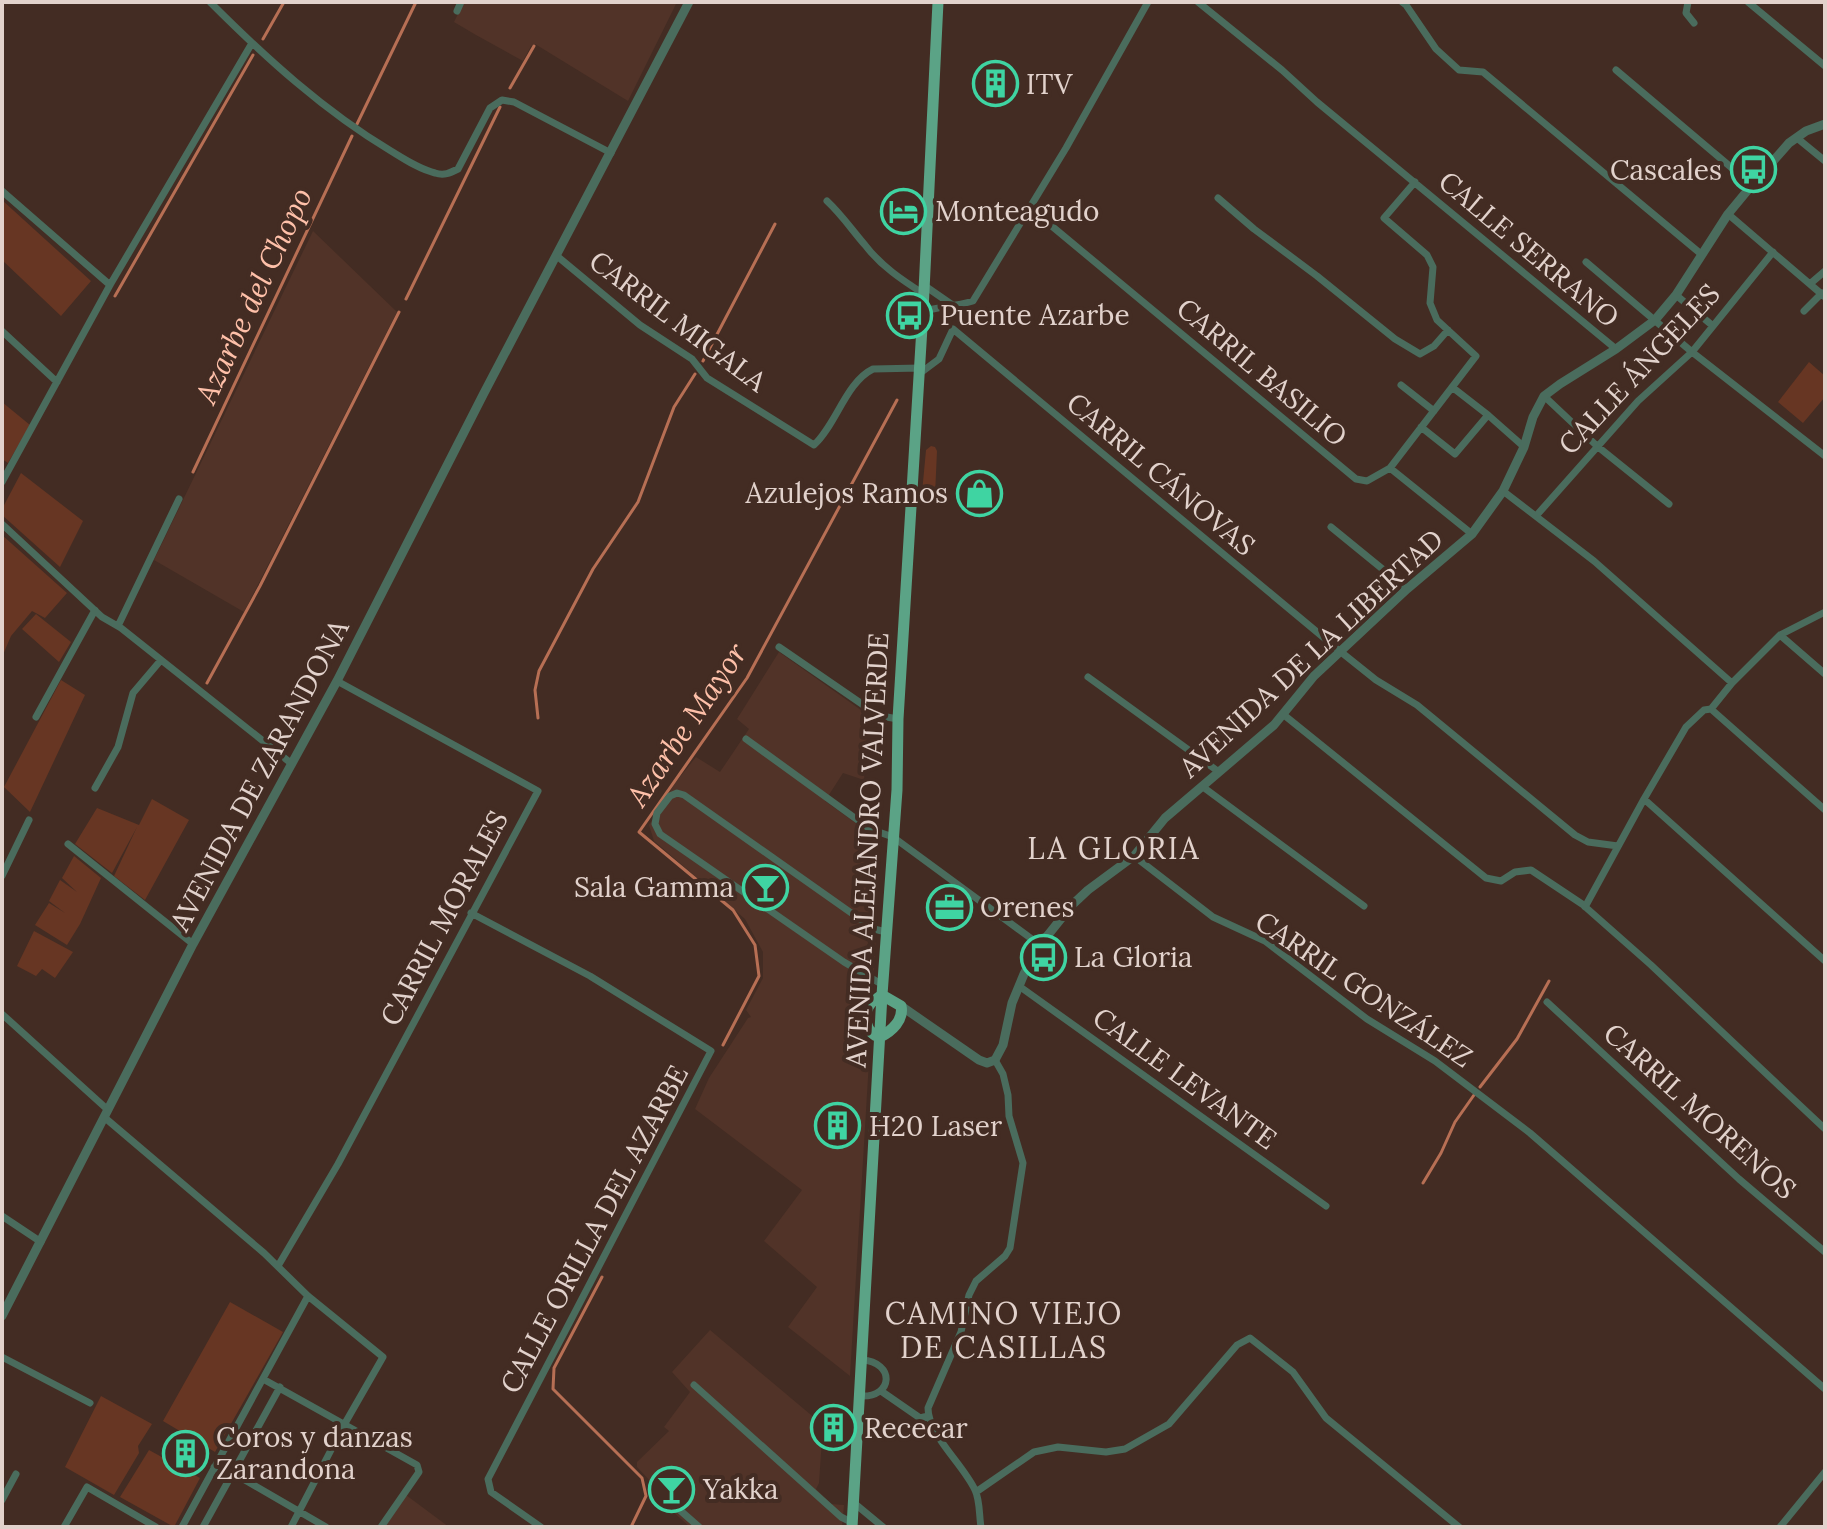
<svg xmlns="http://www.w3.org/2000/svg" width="1827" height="1529" viewBox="0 0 1827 1529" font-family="Lora,serif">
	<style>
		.built { fill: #513328 }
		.green { fill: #673623 }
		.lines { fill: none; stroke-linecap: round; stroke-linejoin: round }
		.stream { stroke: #b76f54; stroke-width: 3 }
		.minor { stroke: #4a6c5d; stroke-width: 7 }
		.tertiary { stroke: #4a6c5d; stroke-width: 9 }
		.primary { stroke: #5ba386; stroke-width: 11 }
		.labels { text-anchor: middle; stroke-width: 8; stroke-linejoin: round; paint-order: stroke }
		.poi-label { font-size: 28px; fill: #e2d2cc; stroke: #432c23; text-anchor: start }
		.street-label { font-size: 28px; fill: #e2d2cc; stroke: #432c23 }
		.water-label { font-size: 30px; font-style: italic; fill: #fec0a9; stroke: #432c23 }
		.neighbourhood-label { font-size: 30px; letter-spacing: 2px; fill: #e2d2cc; stroke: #432c23 }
	</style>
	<rect width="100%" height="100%" fill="#432c23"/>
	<!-- built -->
	<path class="built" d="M 464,2 L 677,2 L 628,101 L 535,44 L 531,46 L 523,61 L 476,35 L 454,22 Z
		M 313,231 L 397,312 L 244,612 L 154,560 Z
		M 779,652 L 868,715 L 864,780 L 843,773 L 825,801 L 875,837 L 872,933 L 876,938 L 873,987 L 868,997 L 859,999 L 857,1032 L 868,1040 L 869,1061 L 850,1376 L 788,1327 L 817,1287 L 764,1241 L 802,1190 L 695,1109 L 709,1078 L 748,1018 L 751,1017 L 746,1010 L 763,978 L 763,952 L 745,919 L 654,841 L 649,825 L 675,783 L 696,757 L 720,772 L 749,729 L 737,719 Z
		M 710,1330 L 823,1425 L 819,1483 L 816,1489 L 831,1504 L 844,1505 L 842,1527 L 690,1527 L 653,1494 L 651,1482 L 637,1467 L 637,1462 L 669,1431 L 664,1427 L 690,1392 L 672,1372 Z
		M 406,1495 L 449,1527 L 385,1527 Z"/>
	<!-- green -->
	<path class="green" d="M 2,200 L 91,281 L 61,316 L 2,260 Z
		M 1809,362 L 1825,376 L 1825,397 L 1803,423 L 1778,402 Z
		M 2,402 L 30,425 L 8,463 L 2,459 Z
		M 931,446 L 935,447 L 937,451 L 935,495 L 927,498 L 922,493 L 926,450 Z
		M 21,473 L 83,521 L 60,567 L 2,515 L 2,509 Z
		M 2,535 L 67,593 L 45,618 L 32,611 L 11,636 L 2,657 Z
		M 36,614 L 71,642 L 59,662 L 22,629 Z
		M 61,680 L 85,695 L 30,812 L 4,787 Z
		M 152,799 L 189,820 L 145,900 L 114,876 L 137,827 L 112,873 L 75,844 L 97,808 L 139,825 Z
		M 74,856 L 101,878 L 80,924 L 67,945 L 35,925 L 49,903 L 65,913 L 49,901 L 60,880 L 77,892 L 62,878 Z
		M 34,931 L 73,952 L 55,978 L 42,969 L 36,976 L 17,966 Z
		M 230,1302 L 283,1332 L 215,1452 L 163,1421 Z
		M 101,1396 L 152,1424 L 138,1446 L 139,1453 L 114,1495 L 65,1467 Z
		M 149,1450 L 200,1478 L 174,1527 L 120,1497 Z"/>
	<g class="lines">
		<!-- stream -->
		<path class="stream" d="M 263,39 L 284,2
			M 510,88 L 534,46
			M 357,124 L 416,2
			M 115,296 L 253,55
			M 406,299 L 500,107
			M 703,361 L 775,224
			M 193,472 L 352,136
			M 207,683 L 260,586 L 399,312
			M 538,718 L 535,690 L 539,671 L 593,569 L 638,502 L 674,407 L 695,374
			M 723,1045 L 759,976 L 755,945 L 733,910 L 639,832 L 747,678 L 897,400
			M 1480,1087 L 1517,1039 L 1549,981
			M 1423,1183 L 1441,1153 L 1455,1122 L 1474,1095
			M 602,1277 L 554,1368 L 553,1389 L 642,1478 L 646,1496 L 631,1527"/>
		<!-- minor -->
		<path class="minor" d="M 210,2 C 265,57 324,111 391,151 C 404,159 419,169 435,173 C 444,176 450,173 458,169 L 490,108 L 502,100 L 514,102 L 611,153
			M 1198,2 L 1282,70 L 1317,102 L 1616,349
			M 1402,2 L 1406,5 L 1436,49 L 1459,70 L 1483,72 L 1701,254
			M 1688,2 L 1686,13 L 1694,23
			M 1748,2 L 1825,66
			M 457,11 L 461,2
			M 1616,70 L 1752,185
			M 1797,138 L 1825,161
			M 2,191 L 110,285
			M 1218,198 L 1254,229 L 1317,276 L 1395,339 L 1420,354 L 1434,346 L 1448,330
			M 827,201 C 842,215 852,230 865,245 C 881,266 902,280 924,294
			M 1030,208 L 1356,479 L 1367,481 L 1390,468 L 1472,534
			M 1728,214 L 1825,297
			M 557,256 L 640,325 L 692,359 L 707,378 L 814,445 C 836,425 846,382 873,369 L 920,368
			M 1586,262 L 1692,352 L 1825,456
			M 1811,283 L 1825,271
			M 925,286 L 951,304
			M 1676,295 L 1713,326
			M 923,311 C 940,307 956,306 973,301 L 1066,148 L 1148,2
			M 1804,311 L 1822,293
			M 2,331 L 57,382
			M 919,374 L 939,359 L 953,329 L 1341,652 L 1376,680 L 1417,705 L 1575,835 L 1588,842 L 1618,846
			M 1401,385 L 1434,411
			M 1452,387 L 1488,415
			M 1544,396 L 1597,446 L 1669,504
			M 1421,427 L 1455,454 L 1488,415 L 1524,447
			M 1390,468 L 1476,356 L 1437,320 L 1430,303 L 1433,267 L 1427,255 L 1384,218 L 1415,182
			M 2,482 L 110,285 L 252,43
			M 1503,491 L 1594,561 L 1732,683
			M 1536,516 L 1638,401 L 1692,352 L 1773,252
			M 2,524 L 102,617 L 121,628 L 292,764
			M 1331,527 L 1407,589
			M 118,626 L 179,499
			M 1780,635 L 1825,674
			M 779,647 L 875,713 L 881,716 L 898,719
			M 1088,677 L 1219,772
			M 1711,709 L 1825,810
			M 1284,715 L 1486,878 L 1501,881 L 1515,872 L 1531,870 L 1582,904 L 1651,965 L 1825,1129
			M 36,717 L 95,610
			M 746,739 L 870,829 L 893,837 L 1040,945
			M 1203,787 L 1364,906
			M 95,788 L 118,747 L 133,693 L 161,660
			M 1644,799 L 1825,961
			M 68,844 L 193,944
			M 1134,856 L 1213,917 L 1265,941 L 1367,1019 L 1435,1061 L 1530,1133 L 1825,1389
			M 2,876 L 29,820
			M 1585,907 L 1644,799 L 1686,727 L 1704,710 L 1711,709 L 1732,683 L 1780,635 L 1825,612
			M 471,913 L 590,976 L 711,1051 L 488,1479 L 491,1492 L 541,1527
			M 883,985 L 844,962 L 660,834 L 655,824 L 657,813 L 670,796 L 677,793 L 684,795 L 874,929 L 886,932
			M 1019,986 L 1326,1206
			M 1547,1002 L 1739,1179 L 1825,1252
			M 2,1014 L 108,1110
			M 104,1117 L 264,1253 L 308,1296 L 383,1357 L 344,1425 L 291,1527
			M 2,1216 L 41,1242
			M 278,1266 L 338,1164 L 538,791 L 337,681
			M 2,1357 L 90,1403
			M 263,1379 L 417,1465 L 419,1472 L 381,1527
			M 694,1385 L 841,1517 L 853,1523
			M 881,1391 L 920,1418 L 928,1416
			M 860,1396 C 894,1398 895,1362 862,1360
			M 214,1467 L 233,1473 L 326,1527
			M 658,1491 L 699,1527
			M 976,1492 L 1034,1452 L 1058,1447 L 1106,1452 L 1125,1449 L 1169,1424 L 1237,1345 L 1250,1338 L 1293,1372 L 1326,1418 L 1459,1527
			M 2,1500 L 16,1474
			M 854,1503 L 883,1527
			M 64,1527 L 87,1487 L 156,1527
			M 182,1527 L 308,1296
			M 203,1527 L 280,1387
			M 981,1527 C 979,1515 980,1500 975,1490 C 963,1464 928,1435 928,1408 L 961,1332 L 969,1295 L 976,1281 L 1005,1256 L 1010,1248 L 1023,1163 L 1009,1116 L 1008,1095 L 1003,1074 L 995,1060
			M 1780,1527 L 1825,1472"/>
		<!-- tertiary -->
		<path class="tertiary" d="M 901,1006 L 979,1060 L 987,1063 L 995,1060 L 1003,1045 L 1012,1003 L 1024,974 L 1040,945 L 1072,905 L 1088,890 L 1134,856 L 1165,818 L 1274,725 L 1314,676 L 1407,589 L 1472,534 L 1503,491 L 1524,447 L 1533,417 L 1544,396 L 1560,384 L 1616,349 L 1655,320 L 1676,295 L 1728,214 L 1752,185 L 1789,143 L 1806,131 L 1825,124
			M 2,1316 L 193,944 L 337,681 L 484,393 L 689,2"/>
		<!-- primary -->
		<path class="primary" d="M 882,995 L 901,1006 C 904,1020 892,1031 880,1037 C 866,1034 861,1015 871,1003 C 873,1000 879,998 882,995 Z
			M 852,1527 L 882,995 L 897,790 L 898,719 L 923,311 L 938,2"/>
	</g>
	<!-- icons -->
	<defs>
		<symbol id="building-ring" viewBox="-11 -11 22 22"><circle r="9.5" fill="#432c23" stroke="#3fd4a2" stroke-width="1.5"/><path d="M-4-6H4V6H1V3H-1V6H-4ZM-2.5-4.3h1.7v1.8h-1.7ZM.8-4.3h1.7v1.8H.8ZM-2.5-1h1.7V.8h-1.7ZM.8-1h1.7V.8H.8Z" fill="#3fd4a2"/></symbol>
		<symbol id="bus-ring" viewBox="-11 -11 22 22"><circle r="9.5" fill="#432c23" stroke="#3fd4a2" stroke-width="1.5"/><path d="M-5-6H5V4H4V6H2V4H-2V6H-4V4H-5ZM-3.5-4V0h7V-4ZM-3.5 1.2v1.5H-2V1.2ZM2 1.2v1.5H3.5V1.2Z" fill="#3fd4a2"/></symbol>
		<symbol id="hotel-ring" viewBox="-11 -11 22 22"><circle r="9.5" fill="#432c23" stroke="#3fd4a2" stroke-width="1.5"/><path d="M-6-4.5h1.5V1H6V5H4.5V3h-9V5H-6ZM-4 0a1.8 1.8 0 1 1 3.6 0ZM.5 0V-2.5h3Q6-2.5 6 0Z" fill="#3fd4a2"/></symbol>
		<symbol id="shop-ring" viewBox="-11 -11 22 22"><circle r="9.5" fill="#432c23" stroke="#3fd4a2" stroke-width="1.5"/><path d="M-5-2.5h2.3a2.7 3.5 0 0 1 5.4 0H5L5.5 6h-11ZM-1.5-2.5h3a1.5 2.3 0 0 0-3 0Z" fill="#3fd4a2"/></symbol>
		<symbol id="bar-ring" viewBox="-11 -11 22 22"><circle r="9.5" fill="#432c23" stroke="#3fd4a2" stroke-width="1.5"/><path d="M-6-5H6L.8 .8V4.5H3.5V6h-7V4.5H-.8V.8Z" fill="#3fd4a2"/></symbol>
		<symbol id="office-ring" viewBox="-11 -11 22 22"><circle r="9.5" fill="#432c23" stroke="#3fd4a2" stroke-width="1.5"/><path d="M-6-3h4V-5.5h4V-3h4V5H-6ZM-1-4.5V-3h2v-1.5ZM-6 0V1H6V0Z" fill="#3fd4a2"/></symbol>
	</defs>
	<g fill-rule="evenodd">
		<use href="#building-ring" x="970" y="58" width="51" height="51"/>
		<use href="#bus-ring" x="1728" y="144" width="51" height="51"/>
		<use href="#hotel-ring" x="878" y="186" width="51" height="51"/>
		<use href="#bus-ring" x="884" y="290" width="51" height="51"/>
		<use href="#shop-ring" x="954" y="468" width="51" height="51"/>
		<use href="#bar-ring" x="740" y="862" width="51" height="51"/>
		<use href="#office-ring" x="924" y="882" width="51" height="51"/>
		<use href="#bus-ring" x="1018" y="932" width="51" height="51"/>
		<use href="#building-ring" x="812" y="1100" width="51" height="51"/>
		<use href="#building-ring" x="808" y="1402" width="51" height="51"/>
		<use href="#building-ring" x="160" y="1428" width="51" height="51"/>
		<use href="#bar-ring" x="646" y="1464" width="51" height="51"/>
	</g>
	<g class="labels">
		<!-- poi labels -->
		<g class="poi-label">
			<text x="1026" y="94">ITV</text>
			<text x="1722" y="180" text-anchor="end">Cascales</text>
			<text x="935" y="221">Monteagudo</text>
			<text x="940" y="325">Puente Azarbe</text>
			<text x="948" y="503" text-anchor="end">Azulejos Ramos</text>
			<text x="734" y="897" text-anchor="end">Sala Gamma</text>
			<text x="980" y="917">Orenes</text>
			<text x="1074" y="967">La Gloria</text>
			<text x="869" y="1136">H20 Laser</text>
			<text x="864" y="1438">Rececar</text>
			<text x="216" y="1447">Coros y danzas<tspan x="216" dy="32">Zarandona</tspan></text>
			<text x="703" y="1499">Yakka</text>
		</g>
		<!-- street labels -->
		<g class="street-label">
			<text transform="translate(1529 249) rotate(40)" y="10">CALLE SERRANO</text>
			<text transform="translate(678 321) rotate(37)" y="10">CARRIL MIGALA</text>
			<text transform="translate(1639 369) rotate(-47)" y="10">CALLE ÁNGELES</text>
			<text transform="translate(1262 372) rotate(40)" y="10">CARRIL BASILIO</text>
			<text transform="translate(1161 474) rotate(40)" y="10">CARRIL CÁNOVAS</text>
			<text transform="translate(1311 653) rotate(-43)" y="10">AVENIDA DE LA LIBERTAD</text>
			<text transform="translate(259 775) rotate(-62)" y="10">AVENIDA DE ZARANDONA</text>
			<text transform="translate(867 850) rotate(-87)" y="10">AVENIDA ALEJANDRO VALVERDE</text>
			<text transform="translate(444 918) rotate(-62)" y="10">CARRIL MORALES</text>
			<text transform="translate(1364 989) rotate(34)" y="10">CARRIL GONZÁLEZ</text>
			<text transform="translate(1185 1078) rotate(36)" y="10">CALLE LEVANTE</text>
			<text transform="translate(1700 1111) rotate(42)" y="10">CARRIL MORENOS</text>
			<text transform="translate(594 1229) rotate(-62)" y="10">CALLE ORILLA DEL AZARBE</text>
		</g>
		<!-- water labels -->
		<g class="water-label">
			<text transform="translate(254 296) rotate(-65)" y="10">Azarbe del Chopo</text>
			<text transform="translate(687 725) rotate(-56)" y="10">Azarbe Mayor</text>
		</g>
		<!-- neighbourhood labels -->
		<g class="neighbourhood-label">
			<text x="1114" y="859">LA GLORIA</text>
			<text x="1004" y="1324">CAMINO VIEJO<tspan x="1004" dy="34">DE CASILLAS</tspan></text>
		</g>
	</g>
	<!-- border -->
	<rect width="1827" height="1529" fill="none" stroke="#e2d2cc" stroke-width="8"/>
</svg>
